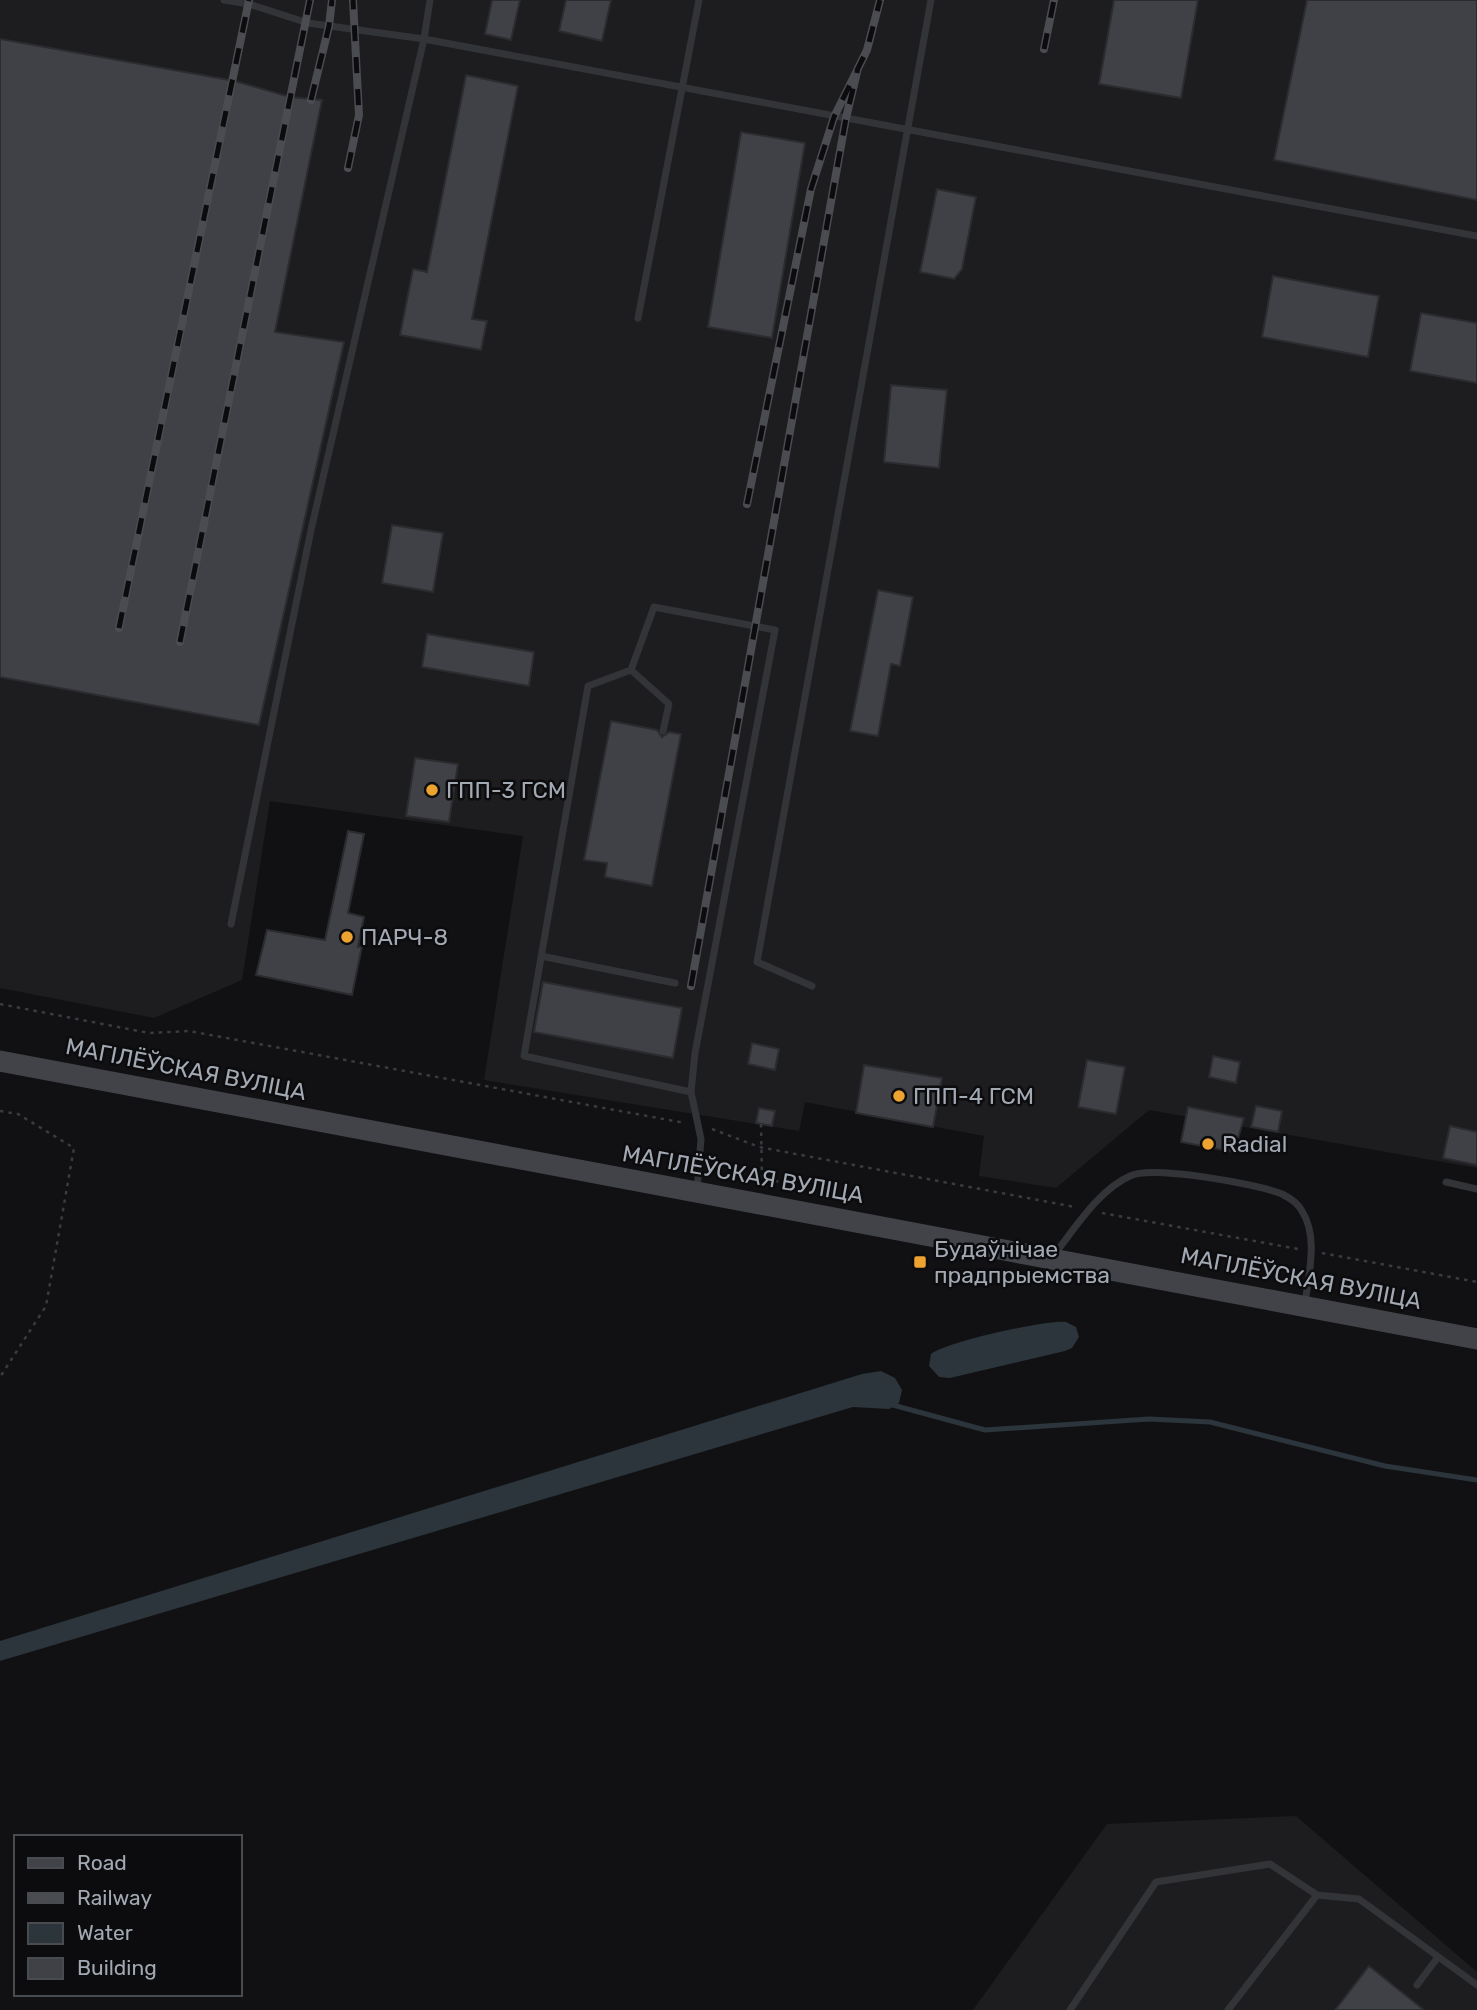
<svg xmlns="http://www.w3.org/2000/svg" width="1477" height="2010" viewBox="0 0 1477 2010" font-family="Rubik,sans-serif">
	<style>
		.built { fill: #1d1d20 }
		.water { fill: #2b353b }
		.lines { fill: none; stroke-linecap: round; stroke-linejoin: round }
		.stream { stroke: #2b353b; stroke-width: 5 }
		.building { fill: #404146; stroke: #2b2c2f; stroke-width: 2 }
		.path { stroke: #383b3f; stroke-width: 2.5; stroke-dasharray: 3.5 5; stroke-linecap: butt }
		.lane { stroke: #323438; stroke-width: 7 }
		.secondary { stroke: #414348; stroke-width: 21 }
		.rail-casing { stroke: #4a4c51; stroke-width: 8 }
		.rail { stroke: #0c0c0e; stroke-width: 5; stroke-dasharray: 16; stroke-linecap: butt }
		.poi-dot { fill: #eca330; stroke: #0c0c0e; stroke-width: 2.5 }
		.labels { text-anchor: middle; stroke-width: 5; stroke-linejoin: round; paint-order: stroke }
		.poi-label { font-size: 23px; fill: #a3a9b3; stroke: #0c0c0e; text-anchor: start }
		.street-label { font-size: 23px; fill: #a3a9b3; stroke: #0c0c0e }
	</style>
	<rect width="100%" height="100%" fill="#111113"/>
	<!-- built -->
	<path class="built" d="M 0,0 L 1477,0 L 1477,1168 L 1149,1110 L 1056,1188 L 979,1176 L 984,1136 L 805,1102 L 799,1131 L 484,1080 L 523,836 L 270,801 L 242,980 L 154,1018 L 0,988 Z
		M 1296,1816 L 1477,1972 L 1477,2010 L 973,2010 L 1107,1824 Z"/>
	<!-- water -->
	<path class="water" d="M 1066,1322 L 1076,1327 L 1079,1337 L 1072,1348 L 1065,1351 L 950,1378 L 939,1377 L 929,1366 L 931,1354 C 946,1342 1045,1320 1066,1322 Z
		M 881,1371 L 895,1378 L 902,1390 L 899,1403 L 889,1409 L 853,1407 L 0,1661 L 0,1641 L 862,1374 Z"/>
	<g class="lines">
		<!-- stream -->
		<path class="stream" d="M 889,1404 L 985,1430 L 1149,1419 L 1210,1422 L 1385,1466 L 1477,1480"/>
	</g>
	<!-- building -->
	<path class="building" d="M 492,0 L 520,0 L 511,40 L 485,34 Z
		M 566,0 L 611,0 L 602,41 L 559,31 Z
		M 1114,0 L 1198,0 L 1181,98 L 1099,84 Z
		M 1307,0 L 1477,0 L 1477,200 L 1274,160 Z
		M 0,39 L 235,81 L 290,97 L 322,100 L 275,332 L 344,342 L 259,725 L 0,677 Z
		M 466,75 L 518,86 L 472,319 L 487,321 L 481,350 L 400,335 L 413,269 L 427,272 Z
		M 741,132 L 805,143 L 772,338 L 708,327 Z
		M 937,189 L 976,197 L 962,269 L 954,279 L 920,272 Z
		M 1273,276 L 1379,296 L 1368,357 L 1262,337 Z
		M 1421,313 L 1477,323 L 1477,383 L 1410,371 Z
		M 891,385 L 947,390 L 939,468 L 884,462 Z
		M 392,525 L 443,533 L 433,592 L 382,583 Z
		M 878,590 L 913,597 L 900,666 L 891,664 L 878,736 L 850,731 Z
		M 427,634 L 534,652 L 529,686 L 422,667 Z
		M 611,721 L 657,730 L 662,737 L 669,732 L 681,734 L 652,886 L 605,877 L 607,863 L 584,860 Z
		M 415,758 L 458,764 L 449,822 L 406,816 Z
		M 348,831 L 364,834 L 348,913 L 364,917 L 358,947 L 362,946 L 352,995 L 256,975 L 267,930 L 325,940 Z
		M 543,982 L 682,1008 L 673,1058 L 534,1032 Z
		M 752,1043 L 779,1049 L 775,1070 L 748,1064 Z
		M 1213,1056 L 1240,1062 L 1236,1083 L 1209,1077 Z
		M 1087,1060 L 1125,1067 L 1116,1114 L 1078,1107 Z
		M 864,1065 L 942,1078 L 933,1127 L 856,1113 Z
		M 1256,1106 L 1282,1111 L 1278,1132 L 1251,1127 Z
		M 1188,1107 L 1244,1118 L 1234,1152 L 1181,1142 Z
		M 759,1108 L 775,1111 L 772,1126 L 756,1123 Z
		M 1450,1126 L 1477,1132 L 1477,1165 L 1443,1158 Z
		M 1369,1966 L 1424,2010 L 1335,2010 Z"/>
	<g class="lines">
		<!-- path -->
		<path class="path" d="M 0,1004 L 149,1033 L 189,1031 L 685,1123
			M 0,1111 L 18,1114 L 74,1148 L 46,1306 L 0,1377
			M 761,1124 L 762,1179 L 808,1186
			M 712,1129 L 759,1147 L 1075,1207
			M 1102,1213 L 1298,1249
			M 1322,1253 L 1477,1282
			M 920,1262 L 921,1255"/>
		<!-- lane -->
		<path class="lane" d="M 224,0 L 249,4 L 308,23 L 424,39 L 1477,236
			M 638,318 L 699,0
			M 631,670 L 669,704 L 663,731
			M 231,924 L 311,530 L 424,39 L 430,0
			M 541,956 L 675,983
			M 812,986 L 757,962 L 931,0
			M 691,1092 L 695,1053 L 775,630 L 654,607 L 631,670 L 588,686 L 524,1056 L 691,1092 L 701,1139 L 697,1190
			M 1446,1182 L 1477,1189
			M 1053,1256 C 1074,1230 1098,1190 1130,1176 C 1152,1165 1258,1184 1282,1194 C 1290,1198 1298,1203 1302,1211 C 1319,1238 1308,1275 1305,1305
			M 1317,1895 L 1359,1899 L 1477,1985
			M 1417,1985 L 1438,1957
			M 1070,2010 L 1156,1882 L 1270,1864 L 1317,1895 L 1228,2010"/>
		<!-- secondary -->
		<path class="secondary" d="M 0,1061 L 1477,1339"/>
		<defs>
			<path id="rail" d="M 1044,49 L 1054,0
				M 311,100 L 329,26 L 332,0
				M 348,168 L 359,115 L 353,0
				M 747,504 L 811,189 L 834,117 L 867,50 L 880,0
				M 119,628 L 249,0
				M 180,642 L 310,0
				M 691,986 L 846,118 L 858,68"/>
		</defs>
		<!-- rail casing -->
		<use href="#rail" class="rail-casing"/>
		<!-- rail -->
		<use href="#rail" class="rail"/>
	</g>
	<!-- markers -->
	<g class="poi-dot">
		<circle cx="432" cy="790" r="7"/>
		<circle cx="347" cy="937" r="7"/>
		<circle cx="899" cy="1096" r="7"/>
		<circle cx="1208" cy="1144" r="7"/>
		<rect x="913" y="1255" width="14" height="14" rx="3.5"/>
	</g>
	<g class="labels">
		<!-- poi labels -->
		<g class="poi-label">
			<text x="446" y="798">ГПП-3 ГСМ</text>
			<text x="361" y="945">ПАРЧ-8</text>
			<text x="913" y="1104">ГПП-4 ГСМ</text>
			<text x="1222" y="1152">Radial</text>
			<text x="934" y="1257">Будаўнічае<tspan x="934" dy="26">прадпрыемства</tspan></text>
		</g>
		<!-- street labels -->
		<g class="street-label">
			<text transform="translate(186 1069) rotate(11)" y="8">МАГІЛЁЎСКАЯ ВУЛІЦА</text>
			<text transform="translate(743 1174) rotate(10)" y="8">МАГІЛЁЎСКАЯ ВУЛІЦА</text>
			<text transform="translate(1301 1278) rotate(11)" y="8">МАГІЛЁЎСКАЯ ВУЛІЦА</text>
		</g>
	</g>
	<!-- legend -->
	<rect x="14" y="1835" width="228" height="161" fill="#0c0c0e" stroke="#484b50" stroke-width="2"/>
	<rect x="28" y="1858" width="35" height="10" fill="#414348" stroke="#484b50" stroke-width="2"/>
	<text x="77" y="1870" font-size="21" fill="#a3a9b3">Road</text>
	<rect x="28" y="1893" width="35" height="10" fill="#4a4c51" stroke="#484b50" stroke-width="2"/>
	<text x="77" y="1905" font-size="21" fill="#a3a9b3">Railway</text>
	<rect x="28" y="1923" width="35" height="21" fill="#2b353b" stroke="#484b50" stroke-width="2"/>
	<text x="77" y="1940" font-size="21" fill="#a3a9b3">Water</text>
	<rect x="28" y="1958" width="35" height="21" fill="#404146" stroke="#484b50" stroke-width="2"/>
	<text x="77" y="1975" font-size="21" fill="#a3a9b3">Building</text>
</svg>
